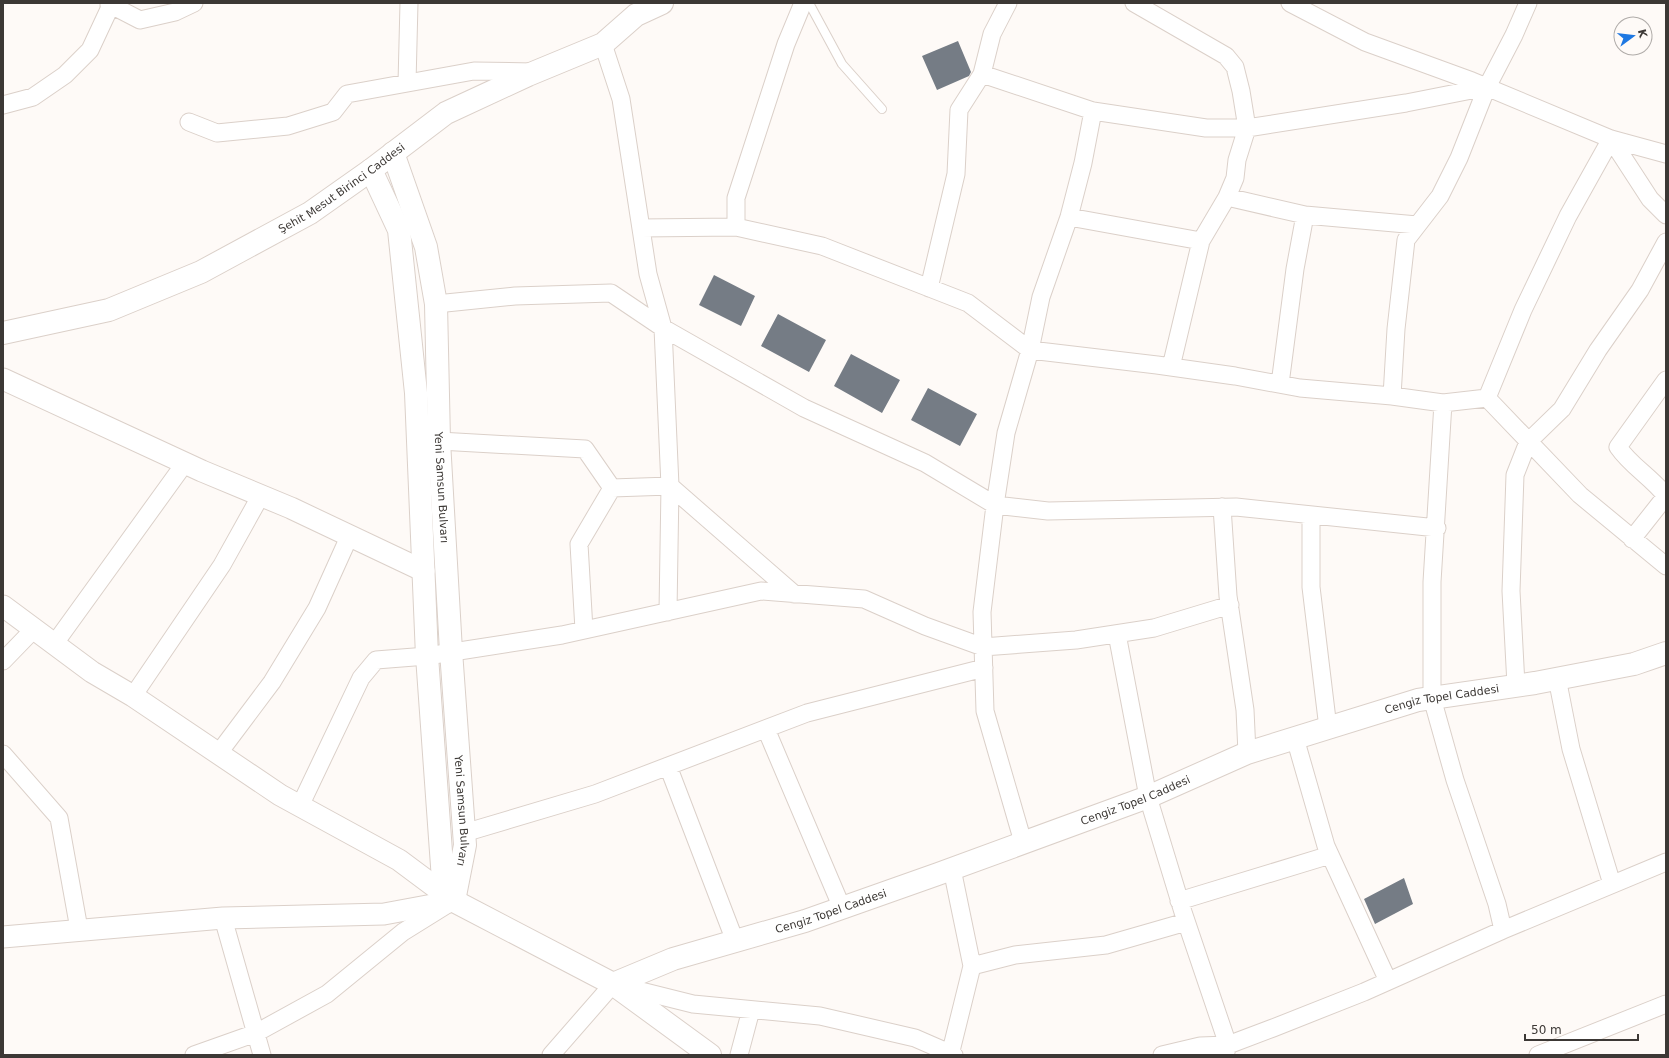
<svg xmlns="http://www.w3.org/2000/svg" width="1669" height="1058" viewBox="0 0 1669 1058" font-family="'DejaVu Sans',sans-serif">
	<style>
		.building { fill: #757c85 }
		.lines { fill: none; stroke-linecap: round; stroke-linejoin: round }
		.service-casing { stroke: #dbd0c9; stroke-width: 10 }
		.minor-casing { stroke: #dbd0c9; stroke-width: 19 }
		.tertiary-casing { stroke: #dbd0c9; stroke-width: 23 }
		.secondary-casing { stroke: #dbd0c9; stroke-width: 24 }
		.service { stroke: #fff; stroke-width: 8 }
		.minor { stroke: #fff; stroke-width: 17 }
		.tertiary { stroke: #fff; stroke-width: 21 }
		.secondary { stroke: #fff; stroke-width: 22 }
		.labels { text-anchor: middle; stroke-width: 4; stroke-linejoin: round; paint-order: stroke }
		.street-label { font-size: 11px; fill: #3c3835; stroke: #fefaf7 }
	</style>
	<rect width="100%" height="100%" fill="#fefaf7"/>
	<!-- building -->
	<path class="building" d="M 958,41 L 971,72 L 969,76 L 937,90 L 922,56 Z
		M 714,275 L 755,296 L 741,326 L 699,305 Z
		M 778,314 L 826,340 L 809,372 L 761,346 Z
		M 851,354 L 900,380 L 882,413 L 834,386 Z
		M 928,388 L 977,414 L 960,446 L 911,420 Z
		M 1404,878 L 1413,904 L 1375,924 L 1364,899 Z"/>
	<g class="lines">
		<defs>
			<path id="service" d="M 809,3 L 842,64 L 882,109"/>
			<path id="minor" d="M 1134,3 L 1226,56 L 1235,67 L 1241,91 L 1247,128 L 1237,160 L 1235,178 L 1227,197 L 1201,241 L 1171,367
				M 1290,3 L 1365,42 L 1472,81 L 1611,139 L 1666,154
				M 603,44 L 621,99 L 648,274 L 663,328 L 670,486 L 668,612
				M 982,74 L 1093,111 L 1206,128 L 1247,128 L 1406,103 L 1487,87
				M 407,83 L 409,3
				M 3,105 L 33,97 L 65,75 L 90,50 L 111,5 L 140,20 L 175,12 L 194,3
				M 189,122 L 217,133 L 288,126 L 333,112 L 347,94 L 474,71 L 533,72
				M 1227,197 L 1305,215 L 1417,225
				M 1666,215 L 1650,199 L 1611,139 L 1568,216 L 1523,310 L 1487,398 L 1580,495 L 1666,566
				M 1069,217 L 1201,241
				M 736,227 L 736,198 L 786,44 L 803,3
				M 641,228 L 736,227 L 822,246 L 968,303 L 1030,350 L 1157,365 L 1235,376 L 1300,388 L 1392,396 L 1443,403 L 1487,398
				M 929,288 L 956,174 L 959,110 L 982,74 L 992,34 L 1008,3
				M 436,304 L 515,296 L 611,293 L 663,328 L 804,408 L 925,463 L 995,505 L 1048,511 L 1236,507 L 1437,528
				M 1280,384 L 1295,269 L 1305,215
				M 1392,396 L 1396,329 L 1406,240 L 1440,196 L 1459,158 L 1487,87 L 1514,35 L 1528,3
				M 1443,403 L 1432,582 L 1432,698 L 1455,780 L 1497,904 L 1503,930
				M 439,441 L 585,449 L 612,488
				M 1222,507 L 1228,596 L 1245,710 L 1247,753
				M 1311,515 L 1311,587 L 1328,728
				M 1632,539 L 1666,496 C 1651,477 1631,466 1618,447 L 1666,380
				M 584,630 L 579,544 L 612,488 L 670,486 L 794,594
				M 1117,634 L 1148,797 L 1183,912 L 1228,1045 L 1225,1055
				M 55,643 L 185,463
				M 3,661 L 35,628
				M 1557,678 L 1571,749 L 1612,884
				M 1516,685 L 1511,591 L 1515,475 L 1528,442 L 1562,409 L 1598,350 L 1640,290 L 1666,242
				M 133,696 L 222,565 L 261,495
				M 766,729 L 842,908
				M 1295,738 L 1326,846 L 1388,981
				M 3,754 L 59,818 L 79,929
				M 218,754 L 272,682 L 317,608 L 349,537
				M 668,766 L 735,941
				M 300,806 L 361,678 L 376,660 L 427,656 L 562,635 L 761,591 L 864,599 L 925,626 L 983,647 L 1076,640 L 1154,628 L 1230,605
				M 464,833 L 595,794 L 807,713 L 984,668
				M 1023,842 L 985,711 L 982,612 L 995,505 L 1006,433 L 1030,350 L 1041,297 L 1069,217 L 1083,163 L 1093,111
				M 1179,901 L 1330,855
				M 223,918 L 262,1055
				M 972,966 L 1015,955 L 1106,945 L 1186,922
				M 194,1055 L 256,1033 L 327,994 L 403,932 L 448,904
				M 551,1055 L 613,984 L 693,1004 L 820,1016 L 915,1038 L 954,1055
				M 739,1055 L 751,1010
				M 950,1055 L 972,966 L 952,869
				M 1162,1055 L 1200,1046 L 1228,1045 L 1273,1028 L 1364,992 L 1503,930 L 1666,862
				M 1538,1055 L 1666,1004"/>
			<path id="tertiary" d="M 111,5 L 111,3
				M 3,379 L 202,471 L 291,508 L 424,571
				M 3,606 L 92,672 L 133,696 L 280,795 L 399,860 L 454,901
				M 3,937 L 223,918 L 384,914 L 454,901"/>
			<g id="secondary">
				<path id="s1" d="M 393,153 L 426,247 L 436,304 L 439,441 L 451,651 L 465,845 L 454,901"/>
				<path d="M 371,170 L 399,230 L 416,393 L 427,656 L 443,880 L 454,901"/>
				<path id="s2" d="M 3,333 L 109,310 L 201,272 L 310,213 L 371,170 L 446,113 L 528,75 L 603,44 L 636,15 L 662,3"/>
				<path d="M 454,901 L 613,984 L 710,1055"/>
				<path id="s3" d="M 613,984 L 673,959 L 805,921 L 938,874 L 1148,797 L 1247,753 L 1418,700 L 1535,683 L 1634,664 L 1666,653"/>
			</g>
		</defs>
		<!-- service casing -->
		<use href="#service" class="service-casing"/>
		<!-- minor casing -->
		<use href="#minor" class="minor-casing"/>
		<!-- tertiary casing -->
		<use href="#tertiary" class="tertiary-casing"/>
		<!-- secondary casing -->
		<use href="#secondary" class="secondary-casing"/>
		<!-- service -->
		<use href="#service" class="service"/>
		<!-- minor -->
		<use href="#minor" class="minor"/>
		<!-- tertiary -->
		<use href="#tertiary" class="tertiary"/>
		<!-- secondary -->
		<use href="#secondary" class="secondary"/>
	</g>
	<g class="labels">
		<!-- street labels -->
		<g class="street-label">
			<text dy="4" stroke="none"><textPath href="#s2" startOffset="372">Şehit Mesut Birinci Caddesi</textPath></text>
			<text dy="4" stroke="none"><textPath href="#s1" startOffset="341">Yeni Samsun Bulvarı</textPath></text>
			<text dy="4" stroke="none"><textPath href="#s3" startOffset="878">Cengiz Topel Caddesi</textPath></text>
			<text dy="4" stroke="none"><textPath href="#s3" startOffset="554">Cengiz Topel Caddesi</textPath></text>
			<text dy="4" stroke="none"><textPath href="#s1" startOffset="665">Yeni Samsun Bulvarı</textPath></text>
			<text dy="4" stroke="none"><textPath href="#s3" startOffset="230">Cengiz Topel Caddesi</textPath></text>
		</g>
	</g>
	<!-- border -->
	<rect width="1669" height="1058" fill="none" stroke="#3c3835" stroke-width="8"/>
	<!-- north arrow -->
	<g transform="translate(1633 36) rotate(75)"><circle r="19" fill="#fefaf7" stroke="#b0aca9"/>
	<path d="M0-3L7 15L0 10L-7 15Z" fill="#1e78e2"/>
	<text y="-6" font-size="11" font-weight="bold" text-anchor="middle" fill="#3c3835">K</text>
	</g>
	<!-- scale -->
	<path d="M1525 1034v6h113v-6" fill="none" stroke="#3c3835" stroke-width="2"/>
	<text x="1531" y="1034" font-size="12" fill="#3c3835" stroke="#fefaf7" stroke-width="3" paint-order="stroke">50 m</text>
</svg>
